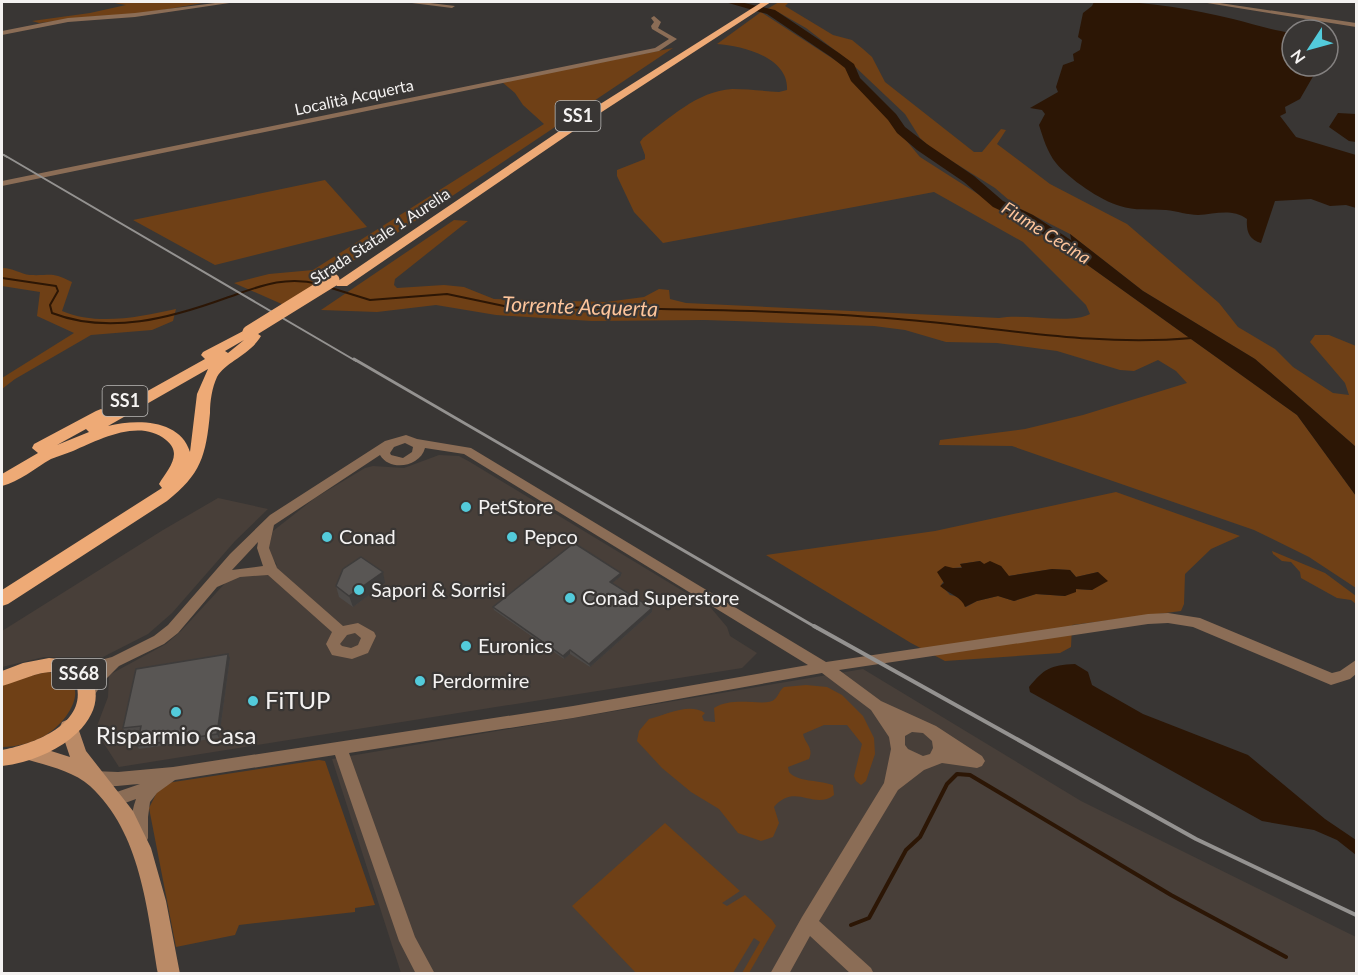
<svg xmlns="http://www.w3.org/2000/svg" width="1358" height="975" viewBox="0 0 1358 975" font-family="Lato,sans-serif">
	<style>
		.built { fill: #483f39 }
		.green { fill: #6f4016; fill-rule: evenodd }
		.water { fill: #2c1605 }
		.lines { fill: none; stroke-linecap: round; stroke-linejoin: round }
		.stream-far1 { stroke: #2c1605; stroke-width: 2 }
		.stream { stroke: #2c1605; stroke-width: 4 }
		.river { fill: #2c1605; fill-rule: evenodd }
		.minor { fill: #8b6d56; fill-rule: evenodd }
		.secondary { fill: #ba8a66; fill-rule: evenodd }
		.primary { fill: #dea071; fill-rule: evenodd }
		.trunk { fill: #eeaa76; fill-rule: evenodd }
		.rail-far3 { stroke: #949290; stroke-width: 1.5 }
		.rail-far2 { stroke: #949290; stroke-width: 2 }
		.rail-far1 { stroke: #949290; stroke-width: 3 }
		.rail { stroke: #949290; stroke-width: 4 }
		.trunk-bridge { stroke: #eeaa76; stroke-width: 13 }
		.wall { fill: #4d4a48 }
		.shaded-wall { fill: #3e3c3b }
		.building { fill: #595654; stroke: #3e3c3b; stroke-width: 1.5 }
		.poi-dot { fill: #53cbdb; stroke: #393634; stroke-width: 2 }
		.labels { text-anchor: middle; stroke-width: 4.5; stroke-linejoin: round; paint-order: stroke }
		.far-street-label { font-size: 16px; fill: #f4f2f1; stroke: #393634 }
		.shield { fill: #393634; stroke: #bcbab8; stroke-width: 1.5 }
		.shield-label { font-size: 18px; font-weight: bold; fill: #f4f2f1 }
		.far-water-label { font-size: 18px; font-style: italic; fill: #fec59b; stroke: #393634 }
		.poi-label { font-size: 20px; fill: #f4f2f1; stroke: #393634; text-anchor: start }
		.water-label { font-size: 21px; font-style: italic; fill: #fec59b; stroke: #393634 }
		.near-poi-label { font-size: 24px; fill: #f4f2f1; stroke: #393634; text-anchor: start }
	</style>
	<rect width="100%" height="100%" fill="#393634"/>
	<!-- built -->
	<path class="built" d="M 439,455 L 459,456 L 470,462 L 711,608 L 727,627 L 730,636 L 757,653 L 742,668 L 119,767 L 99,736 L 97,726 L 108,697 L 109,675 L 166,644 L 181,631 L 228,580 L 237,575 L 263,573 L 277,565 L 268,551 L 273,531 L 315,498 L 365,468 L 373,466 L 404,468 Z
		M 218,498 L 268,509 L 235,541 L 172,613 L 148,634 L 103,657 L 44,657 L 2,667 L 2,631 L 163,530 Z
		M 863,669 L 1081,801 L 1356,937 L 1356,973 L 401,973 L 332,759 Z"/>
	<!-- green -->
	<path class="green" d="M 109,2 L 208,2 L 140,14 L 97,16 L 39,23 L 32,21 L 90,13 L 126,5 Z
		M 779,2 L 789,2 L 785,6 L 833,35 L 852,40 L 863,49 L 872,57 L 885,82 L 974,152 L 982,152 L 1001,129 L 1006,130 L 997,144 L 1050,184 L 1127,224 L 1219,303 L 1238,327 L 1275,349 L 1293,367 L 1333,393 L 1349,395 L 1345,383 L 1310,342 L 1315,335 L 1329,335 L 1356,346 L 1356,447 L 1255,359 L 1143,291 L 1070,234 L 1017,207 L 995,188 L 931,148 L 920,138 L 905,114 L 849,61 L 806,28 L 778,12 L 767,9 Z
		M 761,12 L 844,66 L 920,157 L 1075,256 L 1297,415 L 1356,496 L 1356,588 L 1309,557 L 1254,530 L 1012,446 L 939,445 L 940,440 L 1025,429 L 1083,415 L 1187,383 L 1176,371 L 1158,360 L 1134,371 L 1120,370 L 1057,351 L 997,343 L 946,342 L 905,330 L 874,326 L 705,320 L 592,321 L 496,315 L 436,305 L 377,312 L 321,310 L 454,220 L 468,221 L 395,279 L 394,285 L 397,288 L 444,285 L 464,287 L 494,299 L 606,302 L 644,297 L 659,289 L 669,290 L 670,299 L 686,303 L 999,318 C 1025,313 1070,325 1090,314 L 1086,305 L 1023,242 L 934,192 L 663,243 L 634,212 L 617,176 L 617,170 L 645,159 L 645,155 L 640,142 L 643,138 C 669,119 697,91 732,89 C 748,89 764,91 779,92 L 787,90 C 789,57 743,46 717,44 Z
		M 673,48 L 400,231 L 284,305 L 234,283 L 269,274 L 313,270 L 544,124 L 523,105 L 515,93 L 502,82 Z
		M 325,180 L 367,227 L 215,265 L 133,220 Z
		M 2,268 C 14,268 20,274 30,275 C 52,276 50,271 72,282 L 62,311 C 97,326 140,317 176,309 L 173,321 L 152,330 L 91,335 L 15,379 L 2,389 L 2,378 L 74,333 L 37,316 L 40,292 L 2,286 Z
		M 1116,492 L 1240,536 L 1211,549 L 1185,574 L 1184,604 L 1181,611 L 1072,625 L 1071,647 L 1060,653 L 945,661 L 911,643 L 766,555 L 935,531 ZM 980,561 L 984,564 L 1001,566 L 1008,576 L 1052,569 L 1070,570 L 1076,577 L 1098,572 L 1098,585 L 1092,590 L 1075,589 L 1065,596 L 1036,594 L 1014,601 L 998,596 L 977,601 L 966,607 C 963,599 957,596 950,595 L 941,585 L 953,568 L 963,567 L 960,564 Z
		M 1272,551 L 1325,573 L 1356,596 L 1356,604 L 1351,600 L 1337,598 L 1301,578 L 1300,572 L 1291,562 L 1282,561 L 1273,554 Z
		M 47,672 C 95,676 73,718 46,735 C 32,743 17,747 2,747 L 2,686 L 12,680 Z
		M 806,685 L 827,687 L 842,695 L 863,716 L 874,738 L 875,754 L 866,781 L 861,785 L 856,781 L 854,776 L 862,744 L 847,725 L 824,725 L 803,734 C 805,744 814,747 809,759 L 788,767 L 789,772 C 797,782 819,780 833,785 L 834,795 C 814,811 795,782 774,807 L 779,823 L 773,837 L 761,841 L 738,833 L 719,809 L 691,792 L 662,768 L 637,741 L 639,731 L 649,719 C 666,715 689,702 705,713 L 702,716 L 704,721 L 715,722 L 714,708 C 735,695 766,708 775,699 C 779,695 779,691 784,687 Z
		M 319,760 L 325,761 L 375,905 L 355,908 L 355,912 L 239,925 L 235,935 L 176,947 L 149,808 L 157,792 L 167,783 Z
		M 665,823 L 740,891 L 722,903 L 727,906 L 745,895 L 772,920 L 776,926 L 749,973 L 742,973 L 760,942 L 754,938 L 733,973 L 636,973 L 572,906 Z"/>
	<!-- water -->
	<path class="water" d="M 1094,2 C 1140,0 1188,8 1233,19 C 1253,24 1271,30 1292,33 L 1292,66 L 1319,66 L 1300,99 L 1285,107 L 1286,113 L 1280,116 L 1296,137 L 1356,155 L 1356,208 L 1346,205 L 1330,206 L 1311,199 L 1275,201 L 1261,243 C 1249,240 1246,231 1247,219 C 1232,208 1215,214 1198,215 C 1188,215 1177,211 1166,210 C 1151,209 1134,211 1120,206 C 1101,201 1068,178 1056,163 C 1047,152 1043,137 1039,125 L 1045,114 L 1042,110 L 1030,108 L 1058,92 L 1056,87 L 1063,65 L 1074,61 L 1073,54 L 1080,50 L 1082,40 L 1078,37 L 1083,13 L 1092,6 Z
		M 1338,113 L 1356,114 L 1356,142 L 1349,141 L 1329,127 Z
		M 1070,234 L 1143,291 L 1255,359 L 1356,447 L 1356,496 L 1297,415 L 1075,256 Z
		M 980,561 L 984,564 L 990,561 L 1001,566 L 1009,576 L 1052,569 L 1070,570 L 1076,577 L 1098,572 L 1108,581 L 1092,590 L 1076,589 L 1076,592 L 1065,596 L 1036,594 L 1014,601 L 998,596 L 977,601 L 965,607 C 962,597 949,594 940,586 L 944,583 L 937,572 L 945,566 L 953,568 L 962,568 L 960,564 Z
		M 1075,664 L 1088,672 L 1092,685 L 1143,714 L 1248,755 L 1325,819 L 1356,840 L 1356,855 L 1337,840 L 1314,830 L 1262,821 L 1030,692 L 1029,687 C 1044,669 1050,665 1075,664 Z"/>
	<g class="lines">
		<!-- stream-far1 -->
		<path class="stream-far1" d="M 2,278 L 56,286 L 58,291 L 50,305 L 52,313 C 109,335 171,318 226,298 C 258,287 284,275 319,284
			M 328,287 L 370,300 L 447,294 L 504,306 C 635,310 768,308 898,319 C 999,327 1091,347 1192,338"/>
		<!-- stream -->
		<path class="stream" d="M 851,925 L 869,918 L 906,850 L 920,837 L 947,784 L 957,774 L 970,775 L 1171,895 L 1286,957"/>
		<!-- river -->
		<path class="river" d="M 725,2 L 740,2 L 775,10 L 839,53 L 854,64 L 860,78 L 896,114 L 905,127 L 927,144 L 974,176 L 1003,201 L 1033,215 L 1098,258 L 1101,261 L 1098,264 L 1088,264 L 1023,221 L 993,207 L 964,182 L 917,150 L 897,133 L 888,120 L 851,81 L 845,68 L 831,57 L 767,14 Z"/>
		<!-- minor -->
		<path class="minor" d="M 223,2 L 236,2 L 135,17 L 68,22 L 2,35 L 2,31 L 68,18 L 135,13 Z
			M 404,2 L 422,2 L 455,6 L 452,8 Z
			M 1201,2 L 1213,2 L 1356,23 L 1356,27 Z
			M 654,16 L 661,22 L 658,28 L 677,39 L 659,51 L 2,186 L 2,181 L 655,48 L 669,39 L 652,29 L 651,26 L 654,22 L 651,18 Z
			M 406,435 L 417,439 L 471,448 L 826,662 L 1148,614 L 1168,613 L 1200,618 L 1332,673 L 1340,671 L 1356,660 L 1356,674 L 1350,679 L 1331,685 L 1193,627 L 1168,623 L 1148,624 L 839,670 L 881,701 L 936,726 L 982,756 L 985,761 L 982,766 L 977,768 L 942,763 L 924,770 L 898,790 L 819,921 L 871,968 L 874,974 L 851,974 L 810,936 L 789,974 L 770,974 L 802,917 L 884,783 L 891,749 L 889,737 L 871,710 L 822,673 L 573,718 L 349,753 L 415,937 L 435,974 L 416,974 L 399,941 L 335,755 L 175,780 L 157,793 L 150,802 L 148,817 L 148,838 L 146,843 L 140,845 L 134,843 C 129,831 131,812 136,799 L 114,807 L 108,805 L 106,800 L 108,795 L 140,784 C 124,785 104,789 88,783 L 85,778 L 88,773 L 93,771 L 118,772 L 173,767 L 573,706 L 808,665 L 464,454 L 425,448 C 420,467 390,472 380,455 L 274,525 L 269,548 L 277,568 L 343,626 L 358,623 L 374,632 L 376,636 L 368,653 L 352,659 L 332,655 L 326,644 L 332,632 L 268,575 L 240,577 L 217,587 L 178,633 L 164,644 L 119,666 L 103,682 L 92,699 L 87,701 L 82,699 L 80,695 L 94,673 L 70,675 L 65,673 L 63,669 L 65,665 L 97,661 L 112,657 L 154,636 L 168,625 L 230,554 L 270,515 L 385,441 ZM 405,443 L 413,447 L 412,452 L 403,458 L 391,455 L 390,453 L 394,447 ZM 258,542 L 257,548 L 263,566 L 232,570 ZM 355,633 L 361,638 L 358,645 L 351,648 L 342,646 L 340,644 L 347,635 ZM 912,732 L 923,733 L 932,741 L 933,748 L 930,754 L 923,756 L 908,749 L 905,745 L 905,736 Z"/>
		<!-- secondary -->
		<path class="secondary" d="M 69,719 L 76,722 L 86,751 L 133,811 L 151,848 L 166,901 L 180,974 L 158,974 C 147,909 141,833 90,786 C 72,770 44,765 22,758 L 20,752 L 22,746 L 29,744 L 70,757 L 60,727 L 62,722 Z"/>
		<!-- primary -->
		<path class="primary" d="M 49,658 C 97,660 111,701 77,733 C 57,752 28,763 2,766 L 2,750 C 30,745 85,726 77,687 C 75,680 68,673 60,672 C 39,670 21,681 2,686 L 2,671 L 23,663 Z"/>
		<!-- trunk -->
		<path class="trunk" d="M 762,2 L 771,2 L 594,117 L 347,286 L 337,286 L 335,283 L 586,113 Z
			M 249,328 L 261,336 C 249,356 226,361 217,377 C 212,388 210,401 210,413 C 206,456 201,474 167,501 L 8,604 L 2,606 L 2,590 L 162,488 L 159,484 C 167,470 184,454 166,440 C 139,418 99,440 73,451 C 66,454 58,456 51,459 C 35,468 19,482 2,486 L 2,474 L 38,453 L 32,448 L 34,444 L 96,411 L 101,409 L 108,413 L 205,359 L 201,355 L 203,352 ZM 244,340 L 228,353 L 225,351 ZM 208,369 L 197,394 L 190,452 C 180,419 136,419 108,426 ZM 86,429 L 89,432 L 57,445 Z"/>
		<!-- rail-far3 -->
		<path class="rail-far3" d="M 2,154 L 7,157"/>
		<!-- rail-far2 -->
		<path class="rail-far2" d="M 4,155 L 356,361"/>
		<!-- rail-far1 -->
		<path class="rail-far1" d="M 354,359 L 817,628"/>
		<!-- rail -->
		<path class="rail" d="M 814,626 L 1196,839 L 1356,915"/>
		<!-- trunk-bridge -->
		<path class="trunk-bridge" d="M 249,332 L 333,280"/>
	</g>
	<!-- wall -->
	<path class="wall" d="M 621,573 L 621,576 L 612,583 L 652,612 L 590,667 L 570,654 L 564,659 L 494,610 L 493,607 Z
		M 385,583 L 353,607 L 339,597 L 336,586 Z
		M 230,658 L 219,738 L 139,749 L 137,746 L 140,730 L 125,732 L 123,728 Z"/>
	<!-- shaded-wall -->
	<path class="shaded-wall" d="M 383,572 L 385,583 L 353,607 L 349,596 Z
		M 621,573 L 621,576 L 610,585 L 610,582 Z
		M 652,608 L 652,612 L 590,667 L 589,664 Z
		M 570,650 L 570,654 L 564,659 L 563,656 Z
		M 228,654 L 230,658 L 219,738 L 217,734 Z"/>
	<!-- building -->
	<path class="building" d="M 574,543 L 621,573 L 610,582 L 652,608 L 589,664 L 570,650 L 563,656 L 493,607 Z
		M 361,557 L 383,572 L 349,596 L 336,586 L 343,569 Z
		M 228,654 L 217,734 L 137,746 L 141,726 L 123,728 L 136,669 Z"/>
	<!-- markers -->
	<g class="poi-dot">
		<circle cx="466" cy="507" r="6"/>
		<circle cx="327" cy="537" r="6"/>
		<circle cx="512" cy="537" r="6"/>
		<circle cx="359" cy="590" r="6"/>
		<circle cx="570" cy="598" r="6"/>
		<circle cx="466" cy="646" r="6"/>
		<circle cx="420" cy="681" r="6"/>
		<circle cx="253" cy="701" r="6"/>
		<circle cx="176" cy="712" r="6"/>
	</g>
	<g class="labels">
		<!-- far-street labels -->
		<g class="far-street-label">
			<text transform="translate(354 97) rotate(-12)" y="6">Località Acquerta</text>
			<text transform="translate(380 236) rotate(-33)" y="6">Strada Statale 1 Aurelia</text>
		</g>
		<!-- shield labels -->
		<g class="shield">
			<rect x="555.5" y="101" width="45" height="30" rx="4.5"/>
			<rect x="102.5" y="386" width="45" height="30" rx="4.5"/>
			<rect x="52" y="659" width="54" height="30" rx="4.5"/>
		</g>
		<g class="shield-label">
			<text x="578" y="122">SS1</text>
			<text x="125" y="407">SS1</text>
			<text x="79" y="680">SS68</text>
		</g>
		<!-- far-water labels -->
		<g class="far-water-label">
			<text transform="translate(1046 233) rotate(32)" y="6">Fiume Cecina</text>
		</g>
		<!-- poi labels -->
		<g class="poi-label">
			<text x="478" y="514">PetStore</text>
			<text x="339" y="544">Conad</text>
			<text x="524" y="544">Pepco</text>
			<text x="371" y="597">Sapori &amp; Sorrisi</text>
			<text x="582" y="605">Conad Superstore</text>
			<text x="478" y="653">Euronics</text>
			<text x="432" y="688">Perdormire</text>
		</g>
		<!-- water labels -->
		<g class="water-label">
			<text transform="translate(580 307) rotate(2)" y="7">Torrente Acquerta</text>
		</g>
		<!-- near-poi labels -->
		<g class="near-poi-label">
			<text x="265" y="709">FiTUP</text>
			<text x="176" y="744" text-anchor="middle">Risparmio Casa</text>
		</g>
	</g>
	<!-- border -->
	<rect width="1358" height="975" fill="none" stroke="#f4f2f1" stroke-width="6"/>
	<!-- north arrow -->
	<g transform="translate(1310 48) rotate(234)"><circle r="28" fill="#393634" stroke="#848180" stroke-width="1.5"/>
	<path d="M0-4.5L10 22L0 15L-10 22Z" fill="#53cbdb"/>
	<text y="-9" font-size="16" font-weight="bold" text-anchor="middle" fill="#f4f2f1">N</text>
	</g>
</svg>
